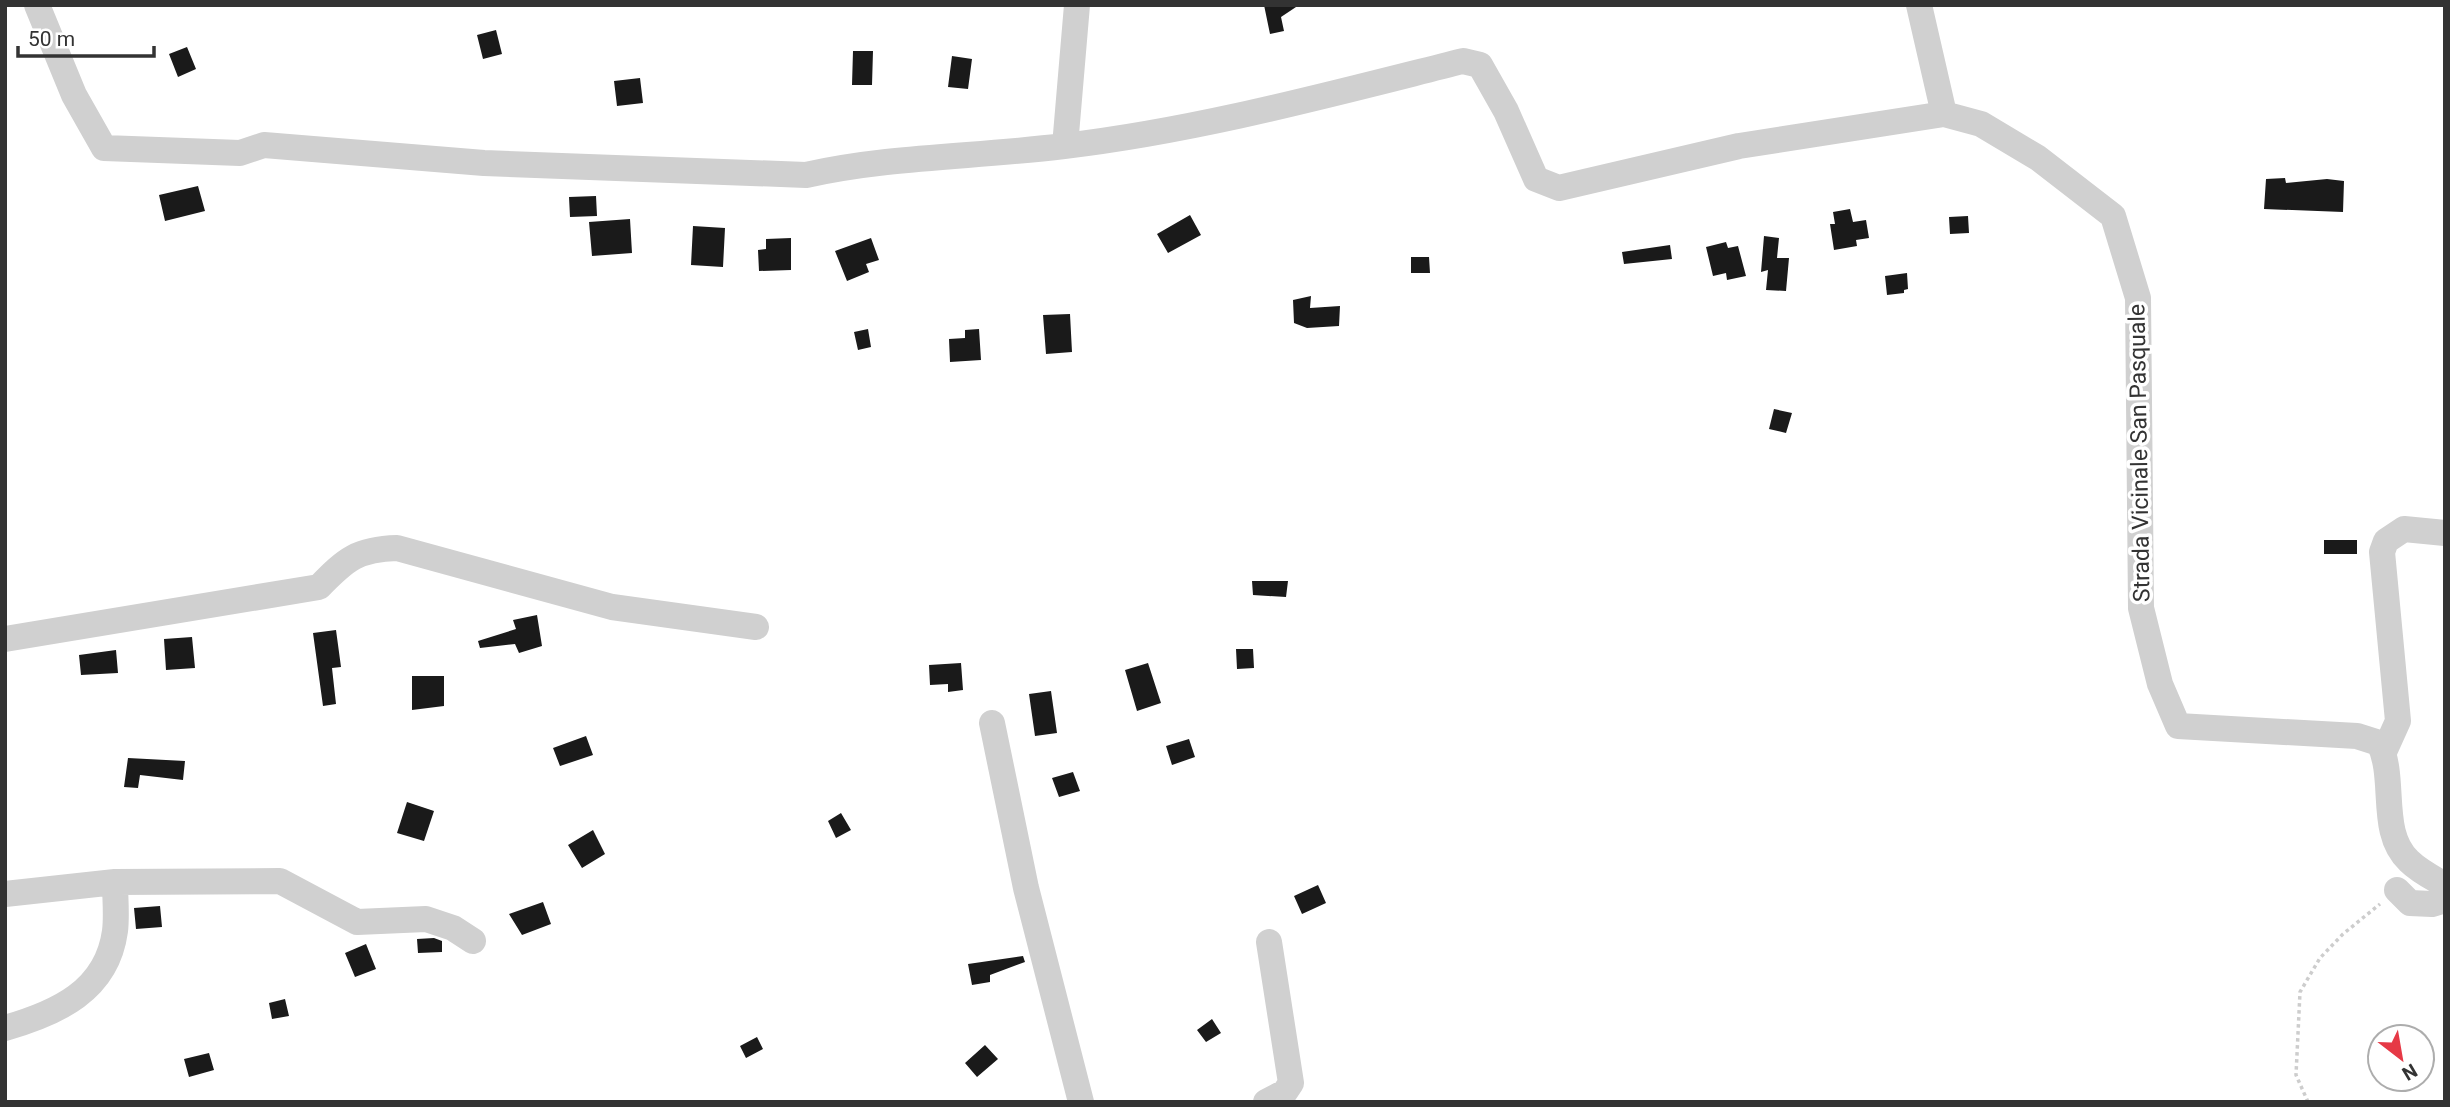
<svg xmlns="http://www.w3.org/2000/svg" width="2450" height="1107" viewBox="0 0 2450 1107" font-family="Roboto,sans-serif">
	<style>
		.building { fill: #1a1a1a }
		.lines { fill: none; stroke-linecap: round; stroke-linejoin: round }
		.path { stroke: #cdcdcd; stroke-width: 3.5; stroke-dasharray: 3.5 3.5; stroke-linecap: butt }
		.minor { stroke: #d0d0d0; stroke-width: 26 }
		.labels { text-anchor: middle; stroke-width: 7; stroke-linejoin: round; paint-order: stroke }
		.street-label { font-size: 23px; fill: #333; stroke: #fff }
	</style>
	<rect width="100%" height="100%" fill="#fff"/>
	<!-- building -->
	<path class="building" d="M 1264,5 L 1299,5 L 1281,17 L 1284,31 L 1270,34 Z
		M 496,30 L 502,54 L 483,59 L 477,35 Z
		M 187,47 L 196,69 L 178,77 L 169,54 Z
		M 853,51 L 873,51 L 872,85 L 852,85 Z
		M 952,56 L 972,59 L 968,89 L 948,87 Z
		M 640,78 L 643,103 L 617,106 L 614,81 Z
		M 2285,178 L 2286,183 L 2327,179 L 2344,181 L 2343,212 L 2264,209 L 2266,179 Z
		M 198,186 L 205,211 L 165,221 L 159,195 Z
		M 596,196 L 597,216 L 570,217 L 569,197 Z
		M 1850,209 L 1853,222 L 1866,220 L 1869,238 L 1856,240 L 1857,246 L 1834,250 L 1830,224 L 1835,224 L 1833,212 Z
		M 1190,215 L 1201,235 L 1168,253 L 1157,234 Z
		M 1968,216 L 1969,233 L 1950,234 L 1949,217 Z
		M 630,219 L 632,253 L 592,256 L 589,222 Z
		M 693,226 L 725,228 L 723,267 L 691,265 Z
		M 1764,236 L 1779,238 L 1777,258 L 1789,258 L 1786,291 L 1766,290 L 1768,270 L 1761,272 Z
		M 791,238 L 791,270 L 759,271 L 758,250 L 766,249 L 766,239 Z
		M 871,238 L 879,260 L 866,264 L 869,272 L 847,281 L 835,251 Z
		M 1726,242 L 1728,248 L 1738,246 L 1746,276 L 1727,280 L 1726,273 L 1713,276 L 1706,247 Z
		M 1670,245 L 1672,259 L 1624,264 L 1622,252 Z
		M 1411,257 L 1429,257 L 1430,273 L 1411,273 Z
		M 1907,273 L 1908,289 L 1904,290 L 1904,293 L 1887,295 L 1885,276 Z
		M 1311,296 L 1310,308 L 1340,306 L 1339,326 L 1307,328 L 1294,323 L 1293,300 Z
		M 1070,314 L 1072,352 L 1046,354 L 1043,315 Z
		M 868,329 L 871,347 L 858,350 L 854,332 Z
		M 979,329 L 981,360 L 950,362 L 949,339 L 965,338 L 965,330 Z
		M 1774,409 L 1792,413 L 1786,433 L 1769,429 Z
		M 2324,540 L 2357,540 L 2357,554 L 2324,554 Z
		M 1252,581 L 1288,581 L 1286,597 L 1253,595 Z
		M 537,615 L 542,646 L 519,653 L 515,644 L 480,648 L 478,641 L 516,629 L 513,620 Z
		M 336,630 L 341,667 L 332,668 L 336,704 L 323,706 L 313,633 Z
		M 192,637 L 195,668 L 166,670 L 164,639 Z
		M 1236,649 L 1253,649 L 1254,668 L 1237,669 Z
		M 116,650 L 118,673 L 81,675 L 79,655 Z
		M 961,663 L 963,690 L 948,692 L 948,684 L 930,685 L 929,665 Z
		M 1148,663 L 1161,703 L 1137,711 L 1125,670 Z
		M 412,676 L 444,676 L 444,706 L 412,710 Z
		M 1051,691 L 1057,733 L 1035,736 L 1029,694 Z
		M 586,736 L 593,755 L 560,766 L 553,748 Z
		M 1189,739 L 1195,757 L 1172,765 L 1166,746 Z
		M 128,758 L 185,761 L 183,780 L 140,775 L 138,788 L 124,787 Z
		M 1073,772 L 1080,791 L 1059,797 L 1052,778 Z
		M 407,802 L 434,811 L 424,841 L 397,833 Z
		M 841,813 L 851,830 L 836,838 L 828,821 Z
		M 593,830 L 605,854 L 582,868 L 568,845 Z
		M 1318,885 L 1326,903 L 1302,914 L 1294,896 Z
		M 543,902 L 551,924 L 522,935 L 509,914 Z
		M 160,906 L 162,927 L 136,929 L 134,908 Z
		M 434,938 L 442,941 L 442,952 L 418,953 L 417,939 Z
		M 366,944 L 376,969 L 355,977 L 345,953 Z
		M 1023,956 L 1025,962 L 990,975 L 990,982 L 972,985 L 968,964 Z
		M 285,999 L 289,1016 L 272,1019 L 269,1003 Z
		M 1212,1019 L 1221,1033 L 1206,1042 L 1197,1030 Z
		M 757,1037 L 763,1049 L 746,1058 L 740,1046 Z
		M 985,1045 L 998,1059 L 977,1077 L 965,1063 Z
		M 209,1053 L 214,1070 L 189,1077 L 184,1059 Z"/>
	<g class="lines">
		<!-- path -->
		<path class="path" d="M 2308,1102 L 2296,1075 L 2300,992 L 2320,958 L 2343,934 L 2380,904"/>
		<!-- minor -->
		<path class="minor" d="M 37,5 L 74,95 L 104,148 L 240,153 L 264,145 L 484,163 L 806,175 C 891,156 977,157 1064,146 C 1199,130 1331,94 1463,61 L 1480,65 L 1506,111 L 1536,179 L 1559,188 L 1739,146 L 1944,114 L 1981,124 L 2038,158 L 2113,216 L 2138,298 L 2141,608 L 2160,684 L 2178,726 L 2357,736 L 2379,743 C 2397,779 2378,832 2409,861 C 2419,871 2433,878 2445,885
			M 1919,5 L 1944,114
			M 1065,146 L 1077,5
			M 5,639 L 319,587 C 346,559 358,549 397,548 L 612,607 L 756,627
			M 992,723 L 1026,888 L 1081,1102
			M 2384,752 L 2398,721 L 2382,552 L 2386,541 L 2404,529 L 2445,533
			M 115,882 L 280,881 L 357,922 L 426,919 L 453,928 L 473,941
			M 2397,890 L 2410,903 L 2432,904 L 2445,900
			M 5,894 L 115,882 C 115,898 117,915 115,931 C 107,991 57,1013 5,1028
			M 1266,1102 L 1285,1092 L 1291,1083 L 1269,942"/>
	</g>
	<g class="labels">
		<!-- street labels -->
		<g class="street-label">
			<text transform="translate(2139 453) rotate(-91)" y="8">Strada Vicinale San Pasquale</text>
		</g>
	</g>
	<!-- border -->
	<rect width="2450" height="1107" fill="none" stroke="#333333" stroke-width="14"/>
	<!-- north arrow -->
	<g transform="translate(2401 1058) rotate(149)"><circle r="33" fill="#ffffff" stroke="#adadad" stroke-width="2"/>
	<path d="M0-5L12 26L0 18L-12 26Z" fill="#e63946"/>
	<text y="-10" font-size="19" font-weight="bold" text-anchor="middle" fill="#333333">N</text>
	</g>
	<!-- scale -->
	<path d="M18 46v10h136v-10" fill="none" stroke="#333333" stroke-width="3.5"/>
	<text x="28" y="46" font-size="21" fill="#333333" stroke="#ffffff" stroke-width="5" paint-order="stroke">50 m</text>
</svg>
